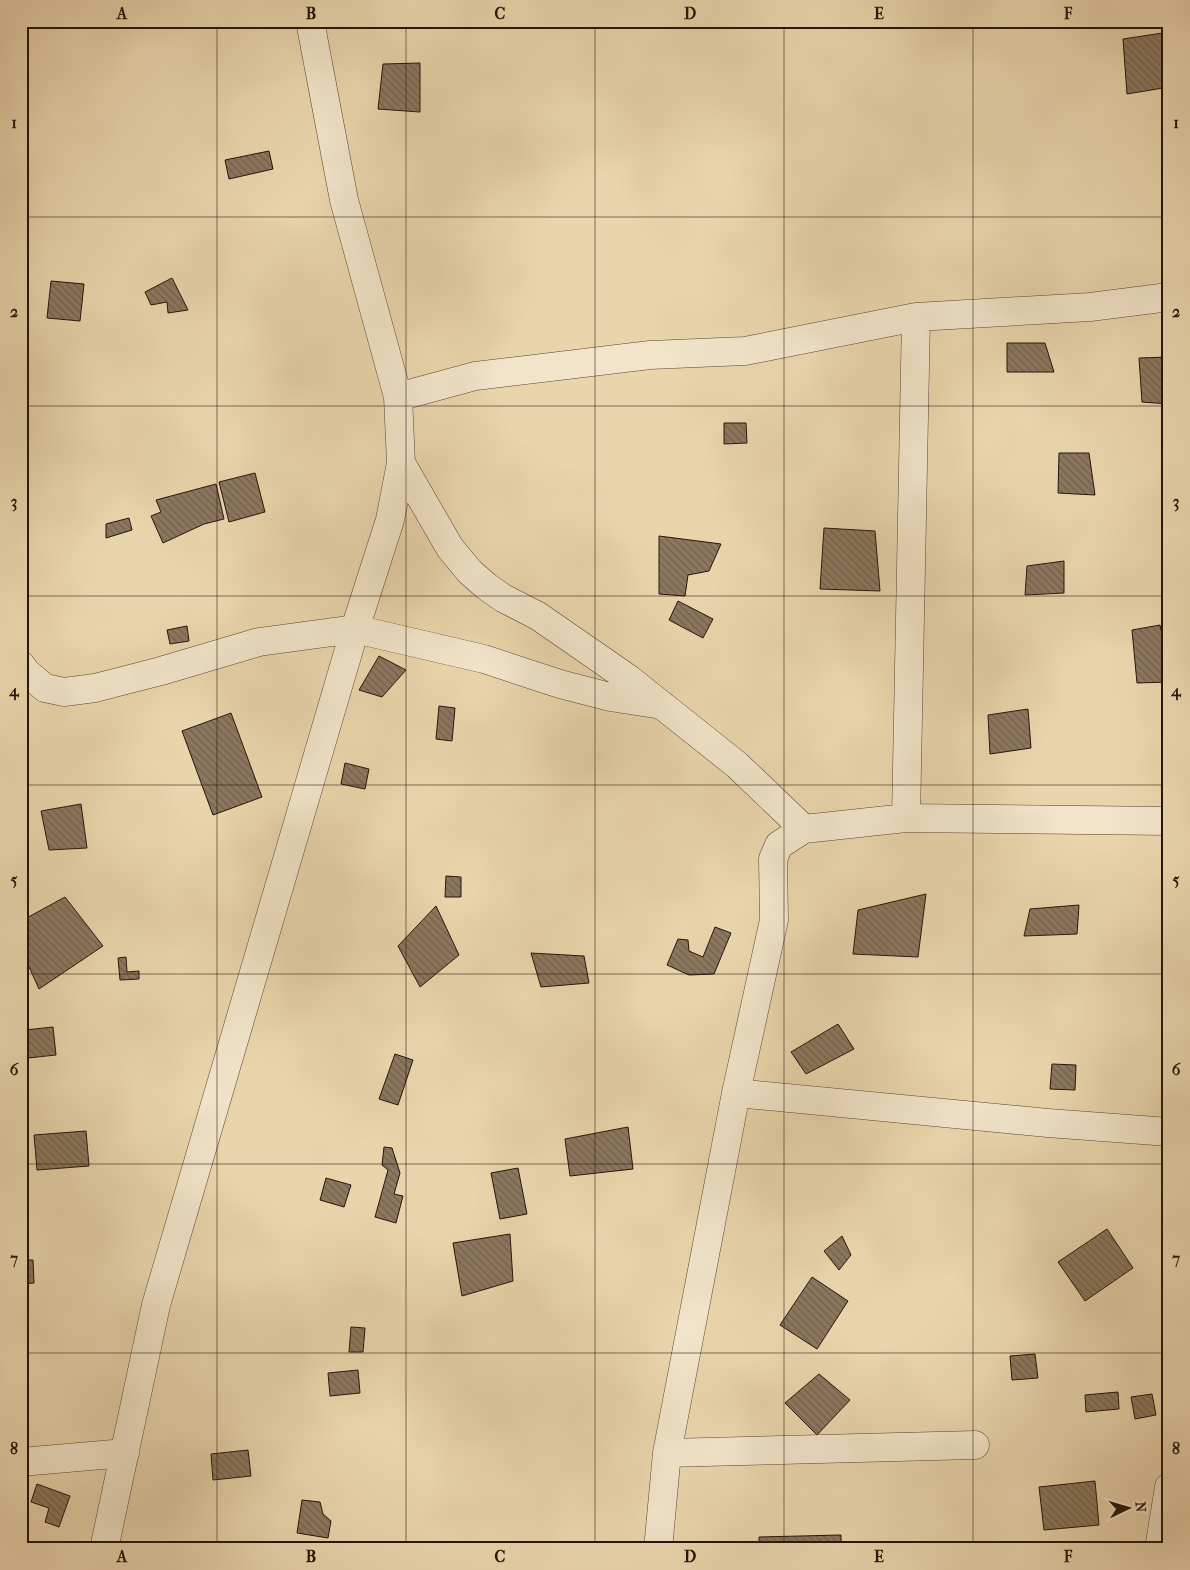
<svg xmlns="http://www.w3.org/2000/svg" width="1190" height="1570" viewBox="0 0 1190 1570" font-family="'IM FELL French Canon',serif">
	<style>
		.building { fill: url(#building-back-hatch); stroke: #26140b }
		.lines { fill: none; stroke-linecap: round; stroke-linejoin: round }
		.street-casing { stroke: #574433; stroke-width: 29 }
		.street { stroke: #f1e4c9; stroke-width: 28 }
		.grid { fill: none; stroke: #26140b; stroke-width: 1; stroke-opacity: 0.55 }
		.neatline { fill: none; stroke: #26140b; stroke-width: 2 }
		.grid-label { font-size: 16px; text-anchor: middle; font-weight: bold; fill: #26140b }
	</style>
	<defs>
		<pattern id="building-back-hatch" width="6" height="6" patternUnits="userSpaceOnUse" patternTransform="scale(1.25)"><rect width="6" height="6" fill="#8b785f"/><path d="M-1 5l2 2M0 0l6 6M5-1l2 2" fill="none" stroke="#71614d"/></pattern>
	</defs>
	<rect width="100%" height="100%" fill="#e9d5ac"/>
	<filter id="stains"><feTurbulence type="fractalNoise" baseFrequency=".004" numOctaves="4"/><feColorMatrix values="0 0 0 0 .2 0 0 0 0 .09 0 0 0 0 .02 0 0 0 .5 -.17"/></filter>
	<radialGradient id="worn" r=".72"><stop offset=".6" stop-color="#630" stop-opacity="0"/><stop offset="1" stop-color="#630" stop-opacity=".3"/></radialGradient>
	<!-- building -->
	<path class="building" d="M 1169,32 L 1169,87 L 1127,94 L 1123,39 Z
		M 420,63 L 420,112 L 378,109 L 383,64 Z
		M 269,151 L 273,169 L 229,179 L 225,160 Z
		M 172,278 L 188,310 L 168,313 L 167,302 L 151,305 L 145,292 Z
		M 51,281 L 84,284 L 80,321 L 47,318 Z
		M 1007,343 L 1045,343 L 1054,372 L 1007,372 Z
		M 1169,357 L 1169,404 L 1142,402 L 1139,358 Z
		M 724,423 L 746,423 L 747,443 L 724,444 Z
		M 1059,453 L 1089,453 L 1095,495 L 1058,493 Z
		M 255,473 L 265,512 L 229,522 L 219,482 Z
		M 216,484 L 224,519 L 204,524 L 163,543 L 151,516 L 161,512 L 156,500 Z
		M 129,518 L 132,530 L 106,538 L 106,524 Z
		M 824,528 L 875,531 L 880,591 L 820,589 Z
		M 659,536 L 721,544 L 709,571 L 688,575 L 685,596 L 659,594 Z
		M 1064,561 L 1064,593 L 1025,595 L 1027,566 Z
		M 678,601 L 713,619 L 703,638 L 669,620 Z
		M 1160,625 L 1169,668 L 1169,682 L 1137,683 L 1132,630 Z
		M 187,626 L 189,641 L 170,644 L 167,630 Z
		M 379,656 L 406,670 L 382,697 L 359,690 Z
		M 439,706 L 455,708 L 452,741 L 436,739 Z
		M 1028,709 L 1031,748 L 990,754 L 988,715 Z
		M 231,713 L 262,797 L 213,815 L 182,731 Z
		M 345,763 L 369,769 L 365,789 L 341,784 Z
		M 81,804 L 87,848 L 49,850 L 41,811 Z
		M 446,876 L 461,877 L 461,897 L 445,897 Z
		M 926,894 L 918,957 L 853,954 L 858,910 Z
		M 65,897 L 103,946 L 39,989 L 21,949 L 21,921 Z
		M 1079,905 L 1077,934 L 1024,936 L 1030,909 Z
		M 436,906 L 459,955 L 420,987 L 398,946 Z
		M 715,927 L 731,933 L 714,974 L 689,975 L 667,965 L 678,939 L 688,940 L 689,951 L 703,957 Z
		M 531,953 L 584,956 L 589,983 L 541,987 Z
		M 126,957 L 127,972 L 139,971 L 139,979 L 120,980 L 118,958 Z
		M 838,1024 L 854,1049 L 806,1074 L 791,1052 Z
		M 53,1027 L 56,1055 L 28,1058 L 25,1030 Z
		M 395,1054 L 413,1060 L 398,1105 L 379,1099 Z
		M 1052,1064 L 1076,1065 L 1075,1090 L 1050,1089 Z
		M 628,1127 L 633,1169 L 570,1176 L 565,1139 Z
		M 86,1131 L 89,1166 L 37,1170 L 34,1135 Z
		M 384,1147 L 392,1148 L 400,1173 L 394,1194 L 403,1196 L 396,1223 L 375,1217 L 388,1170 L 382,1165 Z
		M 518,1168 L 527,1214 L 500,1219 L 491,1173 Z
		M 326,1178 L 351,1185 L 344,1207 L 320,1200 Z
		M 1107,1229 L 1133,1268 L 1085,1301 L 1058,1262 Z
		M 510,1234 L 513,1281 L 462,1296 L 453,1243 Z
		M 842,1236 L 851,1255 L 839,1270 L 824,1251 Z
		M 21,1260 L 33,1260 L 34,1283 L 21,1284 Z
		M 812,1277 L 848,1301 L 817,1349 L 780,1325 Z
		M 351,1327 L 365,1328 L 363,1352 L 349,1352 Z
		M 1035,1354 L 1038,1378 L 1012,1380 L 1010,1356 Z
		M 358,1370 L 360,1393 L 330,1396 L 328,1373 Z
		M 819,1374 L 850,1400 L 817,1435 L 785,1403 Z
		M 1118,1392 L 1119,1409 L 1086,1412 L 1085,1395 Z
		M 1152,1394 L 1156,1415 L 1135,1419 L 1131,1397 Z
		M 248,1450 L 251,1476 L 213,1480 L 211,1454 Z
		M 1095,1481 L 1099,1525 L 1044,1530 L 1039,1487 Z
		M 37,1484 L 70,1496 L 59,1527 L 45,1522 L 49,1508 L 31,1502 Z
		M 302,1500 L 320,1502 L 323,1514 L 331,1521 L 328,1538 L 297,1533 Z
		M 841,1535 L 841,1549 L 759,1549 L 759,1537 Z"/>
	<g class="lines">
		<defs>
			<path id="street" d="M 398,397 L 475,376 L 650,355 L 745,351 L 916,317 L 1090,307 L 1169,297
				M 401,463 L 450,548 L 470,572 L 486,586 L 503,598 L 538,616 L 629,679 L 737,765 L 804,829
				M 21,665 L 26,672 L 45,688 L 64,692 L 95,688 L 161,671 L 259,642 L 355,629 L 484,659 L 560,684 L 610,697 L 662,705
				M 906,818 L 916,317
				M 736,1093 L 1048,1123 L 1169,1132
				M 667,1453 L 975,1445
				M 21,1462 L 125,1453
				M 104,1549 L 156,1305 L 355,629 L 390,520 L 401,463 L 398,397 L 344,200 L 310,21
				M 658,1549 L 667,1453 L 736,1093 L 774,920 L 773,859 L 779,845 L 804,829 L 906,818 L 1169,821
				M 1159,1549 L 1169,1487"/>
		</defs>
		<!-- street casing -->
		<use href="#street" class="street-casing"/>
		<!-- street -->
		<use href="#street" class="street"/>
	</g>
	<!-- grid -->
	<path class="grid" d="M 217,21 L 217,1549M 406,21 L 406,1549M 595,21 L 595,1549M 784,21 L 784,1549M 973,21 L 973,1549M 21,217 L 1169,217M 21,406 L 1169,406M 21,596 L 1169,596M 21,785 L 1169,785M 21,974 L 1169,974M 21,1164 L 1169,1164M 21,1353 L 1169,1353"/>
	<!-- margin -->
	<rect width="1190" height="1570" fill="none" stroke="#e9d5ac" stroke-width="55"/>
	<!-- north arrow -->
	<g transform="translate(1128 1508) rotate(85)" stroke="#f1e4c9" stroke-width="4" paint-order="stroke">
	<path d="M0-4L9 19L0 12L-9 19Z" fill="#26140b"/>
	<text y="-8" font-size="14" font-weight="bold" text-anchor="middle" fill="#26140b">N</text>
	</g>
	<rect x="28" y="28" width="1134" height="1514" class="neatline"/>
	<g class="grid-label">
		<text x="122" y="19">A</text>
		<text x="311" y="19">B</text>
		<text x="500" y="19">C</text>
		<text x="690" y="19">D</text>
		<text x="879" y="19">E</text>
		<text x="1068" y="19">F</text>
		<text x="14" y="128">1</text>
		<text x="1176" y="128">1</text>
		<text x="14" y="317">2</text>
		<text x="1176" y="317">2</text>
		<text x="14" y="507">3</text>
		<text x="1176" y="507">3</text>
		<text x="14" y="696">4</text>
		<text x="1176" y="696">4</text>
		<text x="14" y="885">5</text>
		<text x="1176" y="885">5</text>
		<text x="14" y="1075">6</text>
		<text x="1176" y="1075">6</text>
		<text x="14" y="1264">7</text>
		<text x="1176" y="1264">7</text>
		<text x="14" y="1454">8</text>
		<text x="1176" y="1454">8</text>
		<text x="122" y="1562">A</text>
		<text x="311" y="1562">B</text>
		<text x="500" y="1562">C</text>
		<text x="690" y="1562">D</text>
		<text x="879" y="1562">E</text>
		<text x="1068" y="1562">F</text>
	</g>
	<rect width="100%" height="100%" filter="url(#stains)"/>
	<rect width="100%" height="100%" fill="url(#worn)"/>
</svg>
